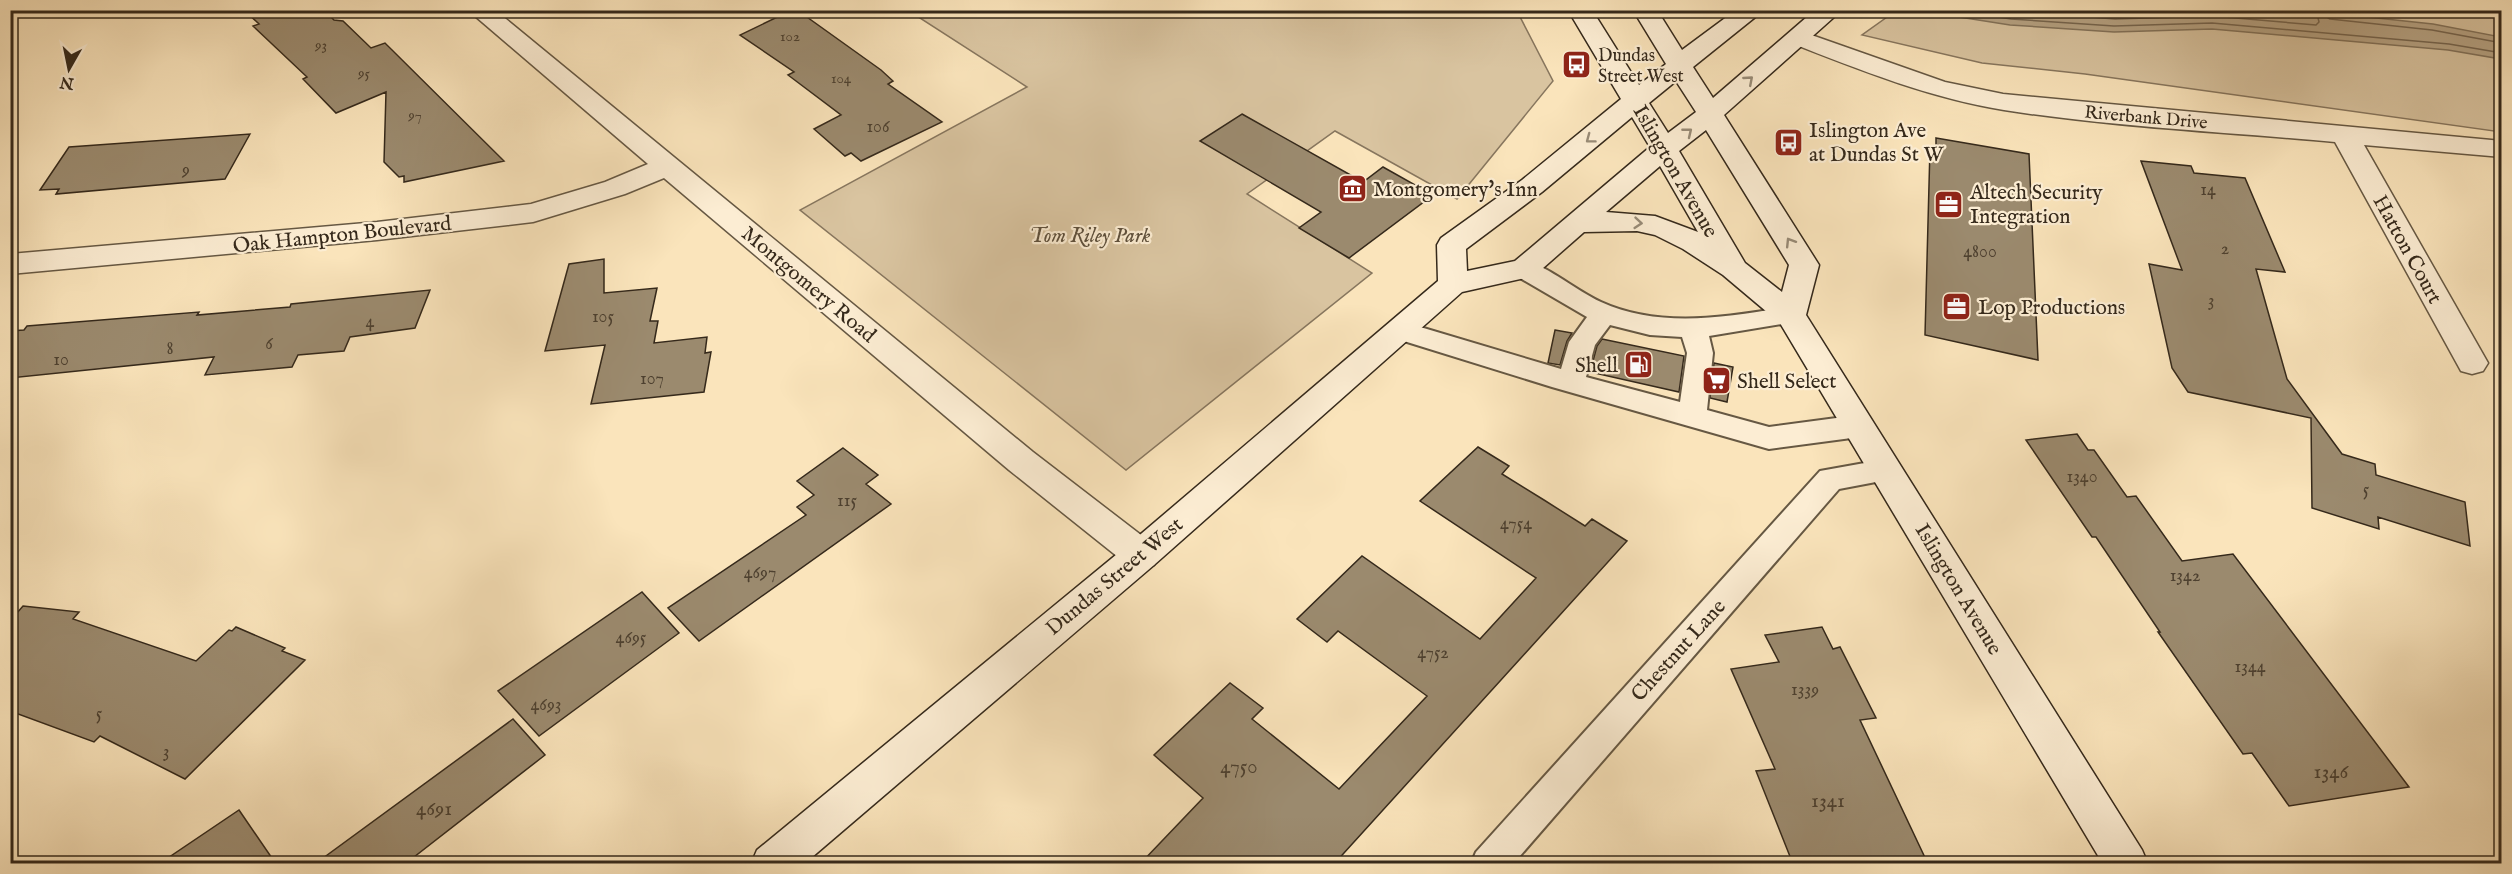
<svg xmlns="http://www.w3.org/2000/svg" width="2512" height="874" viewBox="0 0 2512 874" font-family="'IM FELL English',serif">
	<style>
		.green { fill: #d9c4a0; stroke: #87765e; stroke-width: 1.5 }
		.water { fill: #b7a485; stroke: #83735b; stroke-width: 1.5 }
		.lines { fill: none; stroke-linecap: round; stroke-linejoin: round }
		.shore { stroke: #766650; stroke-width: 1.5 }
		.building { fill: #9b8a6e; stroke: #35291b; stroke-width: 1.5 }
		.lane-casing { stroke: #665843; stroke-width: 4 }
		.street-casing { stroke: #665843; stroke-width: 3 }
		.secondary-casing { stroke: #35291b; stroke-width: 3 }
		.lane { fill: #fcedd3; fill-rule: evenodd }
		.street { fill: #fcedd3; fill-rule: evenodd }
		.secondary { fill: #fcedd3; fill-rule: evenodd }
		.oneway { stroke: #988b77 }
		.labels { text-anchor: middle; stroke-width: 4.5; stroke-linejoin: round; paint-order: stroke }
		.far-number-label { font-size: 15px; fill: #4e4130 }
		.far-poi-label { font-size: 18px; fill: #35291b; stroke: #fcedd3; text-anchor: start }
		.far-street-label { font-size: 18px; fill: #35291b; stroke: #fcedd3 }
		.number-label { font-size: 18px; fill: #4e4130 }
		.poi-label { font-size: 21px; fill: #35291b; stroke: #fcedd3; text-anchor: start }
		.street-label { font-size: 21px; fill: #35291b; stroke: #fcedd3 }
		.park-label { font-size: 21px; font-style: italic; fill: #5e503c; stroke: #fcedd3 }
		.near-number-label { font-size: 21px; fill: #4e4130 }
	</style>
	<rect width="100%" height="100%" fill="#fae4bb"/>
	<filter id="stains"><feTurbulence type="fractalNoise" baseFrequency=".00333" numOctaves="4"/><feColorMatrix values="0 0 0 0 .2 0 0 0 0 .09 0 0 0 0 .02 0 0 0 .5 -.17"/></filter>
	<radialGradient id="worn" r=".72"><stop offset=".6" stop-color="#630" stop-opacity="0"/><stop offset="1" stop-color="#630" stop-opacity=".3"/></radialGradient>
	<!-- green -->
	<path class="green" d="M 1897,10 L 2501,11 L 2501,132 L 2085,74 L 1982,63 L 1862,35 Z
		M 909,11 L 1517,11 L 1553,81 L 1457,199 L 1335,131 L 1247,194 L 1372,273 L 1126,470 L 800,210 L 1027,87 Z"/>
	<!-- water -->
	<path class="water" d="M 1921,11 L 2301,10 L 2433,24 L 2501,37 L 2501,59 L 2448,50 L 2212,29 L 2114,32 L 2010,25 Z"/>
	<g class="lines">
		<!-- shore -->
		<path class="shore" d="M 1955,10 L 2011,19 L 2114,26 L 2212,23 L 2449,44 L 2502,53
			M 2003,10 L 2115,19 L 2212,16 L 2316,25 L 2319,22 L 2316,10
			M 2324,10 L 2325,16 L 2330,19 L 2432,30 L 2502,43"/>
	</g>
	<!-- building -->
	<path class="building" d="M 244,10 L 324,10 L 334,20 L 343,21 L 371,48 L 385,43 L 504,161 L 404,182 L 404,176 L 399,177 L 384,162 L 386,92 L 336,113 L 303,79 L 307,77 L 253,26 L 259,24 Z
		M 792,10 L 797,10 L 881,70 L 893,81 L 888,84 L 942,122 L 861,161 L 851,153 L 845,156 L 814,129 L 841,115 L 788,75 L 794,72 L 740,35 Z
		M 1242,114 L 1363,182 L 1383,167 L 1433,195 L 1349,258 L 1299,228 L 1321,212 L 1200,141 Z
		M 250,134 L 225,179 L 56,194 L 59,189 L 40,190 L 69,147 Z
		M 1936,138 L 2029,154 L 2038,360 L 1925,335 L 1930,148 L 1936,149 Z
		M 2141,161 L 2191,166 L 2194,173 L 2245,178 L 2285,272 L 2256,269 L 2287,379 L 2342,454 L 2375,464 L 2376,475 L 2465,502 L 2470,546 L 2378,517 L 2379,529 L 2312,508 L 2311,418 L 2188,392 L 2172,368 L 2149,264 L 2182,270 Z
		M 604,259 L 604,293 L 657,288 L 650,321 L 658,321 L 654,343 L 707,337 L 705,353 L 711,352 L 704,392 L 591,404 L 605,345 L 545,351 L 569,264 Z
		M 430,290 L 415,328 L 350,337 L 344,351 L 298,355 L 292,367 L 205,375 L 214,357 L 10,378 L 10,331 L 24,330 L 27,326 L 199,312 L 197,315 L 290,307 L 291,304 Z
		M 1555,330 L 1572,333 L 1567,341 L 1560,365 L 1548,363 Z
		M 1602,339 L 1684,356 L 1679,392 L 1590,372 L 1597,346 Z
		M 1714,363 L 1733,367 L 1727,402 L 1710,398 Z
		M 2077,434 L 2088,450 L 2094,450 L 2127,497 L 2136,496 L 2182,561 L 2233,554 L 2409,787 L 2289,806 L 2252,753 L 2243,754 L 2158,632 L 2160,632 L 2096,537 L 2092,537 L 2026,440 Z
		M 1478,447 L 1509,466 L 1502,474 L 1544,500 L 1585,526 L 1592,519 L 1627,541 L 1334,864 L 1140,864 L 1203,798 L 1154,755 L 1230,683 L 1263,708 L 1252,719 L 1339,789 L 1427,696 L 1338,631 L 1327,642 L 1297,619 L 1362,556 L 1480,639 L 1536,578 L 1420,501 Z
		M 843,448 L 878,475 L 866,484 L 891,504 L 699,641 L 668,608 L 806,515 L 797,507 L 814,495 L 797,481 Z
		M 642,592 L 679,633 L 539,736 L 498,691 Z
		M 23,606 L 79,612 L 73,619 L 196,661 L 229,630 L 232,631 L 236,627 L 285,648 L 282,651 L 305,660 L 185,779 L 100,736 L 94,742 L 10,711 L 10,621 Z
		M 1822,627 L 1833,649 L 1840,647 L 1876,718 L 1860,720 L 1928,864 L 1793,864 L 1756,771 L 1775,769 L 1731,669 L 1779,662 L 1765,635 Z
		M 513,719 L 545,755 L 405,864 L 315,864 Z
		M 239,810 L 276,864 L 159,864 Z"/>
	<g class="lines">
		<defs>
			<path id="lane" d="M 1524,260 C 1551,268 1575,290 1601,302 C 1660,329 1729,317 1791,306 L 1800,309 L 1804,315 L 1800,321 L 1709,336 L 1713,353 L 1707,410 L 1769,427 L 1859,415 L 1869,419 L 1873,426 L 1869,433 L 1859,437 L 1769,449 L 1552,387 L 1391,337 L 1387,330 L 1391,323 L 1400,321 L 1561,369 L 1569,342 L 1587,317 L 1515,275 L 1511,269 L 1515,263 ZM 1610,325 L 1650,335 L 1682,337 L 1687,353 L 1680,402 L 1586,377 L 1595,345 Z
				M 1887,459 L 1897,462 L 1902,470 L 1897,478 L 1839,489 L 1513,864 L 1471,864 L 1476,852 L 1820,471 Z"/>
			<path id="street" d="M 468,10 L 495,10 L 1033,452 L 1154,545 L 1159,555 L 1154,565 L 1141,569 L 1128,565 L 1009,470 L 664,178 L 625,194 L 533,222 L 377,240 L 10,274 L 10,254 L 377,222 L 531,204 L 605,182 L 648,164 Z
				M 1800,31 L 1945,82 L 2003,94 L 2502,141 L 2502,157 L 2364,145 L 2488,363 L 2483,371 L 2472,374 L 2461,371 L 2335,142 C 2225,132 2113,127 2004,110 C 1930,98 1860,70 1791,43 L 1788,38 L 1791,33 Z"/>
			<path id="secondary" d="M 1568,10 L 1592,10 L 1639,85 L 1666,64 L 1633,10 L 1657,10 L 1682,50 L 1736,10 L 1764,10 L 1693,67 L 1713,98 L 1815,10 L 1842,10 L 1724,115 L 1819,265 L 1806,315 L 2142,850 L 2148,864 L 2103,864 L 1780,323 L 1723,275 L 1683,249 L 1655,235 L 1637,231 L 1584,232 L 1534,276 L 1462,292 L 1154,565 L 804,864 L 751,864 L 757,850 L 1128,545 L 1438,281 L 1437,245 L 1441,238 L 1522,180 L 1621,99 ZM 1676,81 L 1696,112 L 1668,133 L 1649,103 ZM 1632,117 L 1650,147 L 1515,261 L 1467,271 L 1466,249 L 1542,192 ZM 1706,130 L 1789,265 L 1782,292 L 1745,263 L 1679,151 ZM 1660,166 L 1698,232 L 1655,216 L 1606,212 Z"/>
		</defs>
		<!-- lane casing -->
		<use href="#lane" class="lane-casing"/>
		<!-- street casing -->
		<use href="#street" class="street-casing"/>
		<!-- secondary casing -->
		<use href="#secondary" class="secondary-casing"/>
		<!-- lane -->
		<use href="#lane" class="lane"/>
		<!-- street -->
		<use href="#street" class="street"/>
		<!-- secondary -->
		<use href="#secondary" class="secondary"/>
	</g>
	<!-- one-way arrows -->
	<defs><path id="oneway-chevron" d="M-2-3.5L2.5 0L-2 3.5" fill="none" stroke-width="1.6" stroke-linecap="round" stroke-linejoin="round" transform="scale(1.5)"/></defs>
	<g class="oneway">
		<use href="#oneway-chevron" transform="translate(1749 80) rotate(-41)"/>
		<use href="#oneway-chevron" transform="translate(1688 132) rotate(-39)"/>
		<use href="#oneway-chevron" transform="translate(1590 139) rotate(143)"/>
		<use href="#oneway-chevron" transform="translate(1638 223) rotate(5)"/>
		<use href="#oneway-chevron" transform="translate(1790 242) rotate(-122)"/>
	</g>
	<!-- icons -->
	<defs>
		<symbol id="bus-square" viewBox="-11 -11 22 22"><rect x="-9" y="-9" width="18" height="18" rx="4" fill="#8f2418" stroke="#fcedd3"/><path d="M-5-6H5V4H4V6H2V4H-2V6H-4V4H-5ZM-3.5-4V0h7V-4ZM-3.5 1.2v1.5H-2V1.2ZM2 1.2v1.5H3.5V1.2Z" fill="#fff"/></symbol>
		<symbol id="museum-square" viewBox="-11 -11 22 22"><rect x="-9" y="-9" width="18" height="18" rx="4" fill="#8f2418" stroke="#fcedd3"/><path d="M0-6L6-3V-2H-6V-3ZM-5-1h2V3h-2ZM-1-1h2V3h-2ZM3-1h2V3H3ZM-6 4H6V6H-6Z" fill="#fff"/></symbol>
		<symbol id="office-square" viewBox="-11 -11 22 22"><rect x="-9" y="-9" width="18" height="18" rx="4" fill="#8f2418" stroke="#fcedd3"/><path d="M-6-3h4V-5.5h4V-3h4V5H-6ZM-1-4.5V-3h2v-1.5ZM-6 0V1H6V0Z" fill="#fff"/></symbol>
		<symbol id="fuel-square" viewBox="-11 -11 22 22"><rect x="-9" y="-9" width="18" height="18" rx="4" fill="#8f2418" stroke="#fcedd3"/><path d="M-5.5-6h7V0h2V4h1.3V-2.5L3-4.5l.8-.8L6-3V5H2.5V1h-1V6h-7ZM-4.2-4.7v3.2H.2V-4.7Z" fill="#fff"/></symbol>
		<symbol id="supermarket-square" viewBox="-11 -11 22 22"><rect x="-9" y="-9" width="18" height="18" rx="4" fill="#8f2418" stroke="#fcedd3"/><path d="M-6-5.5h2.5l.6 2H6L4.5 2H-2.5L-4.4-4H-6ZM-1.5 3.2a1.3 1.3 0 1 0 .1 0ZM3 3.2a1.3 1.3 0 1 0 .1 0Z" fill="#fff"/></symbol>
	</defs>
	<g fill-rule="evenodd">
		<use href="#bus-square" x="1560" y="48" width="33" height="33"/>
		<use href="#bus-square" x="1772" y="126" width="33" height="33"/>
		<use href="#museum-square" x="1336" y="172" width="33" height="33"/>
		<use href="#office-square" x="1932" y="188" width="33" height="33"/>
		<use href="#office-square" x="1940" y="290" width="33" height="33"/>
		<use href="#fuel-square" x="1622" y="348" width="33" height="33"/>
		<use href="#supermarket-square" x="1700" y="364" width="33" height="33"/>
	</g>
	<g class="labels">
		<!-- far-number labels -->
		<g class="far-number-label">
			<text x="790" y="41">102</text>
			<text x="321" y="50">93</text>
			<text x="364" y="78">95</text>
			<text x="841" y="83">104</text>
			<text x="415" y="120">97</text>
		</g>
		<!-- far-poi labels -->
		<g class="far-poi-label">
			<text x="1598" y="61">Dundas<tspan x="1598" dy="21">Street West</tspan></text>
		</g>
		<!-- far-street labels -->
		<g class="far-street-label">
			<text transform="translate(2146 117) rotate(5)" y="6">Riverbank Drive</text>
		</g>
		<!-- number labels -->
		<g class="number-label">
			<text x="878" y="132">106</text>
			<text x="186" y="175">9</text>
			<text x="2208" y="195">14</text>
			<text x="2225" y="254">2</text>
			<text x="1980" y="257">4800</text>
			<text x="2211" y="306">3</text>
			<text x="603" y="322">105</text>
			<text x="370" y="327">4</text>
			<text x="269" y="349">6</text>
			<text x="170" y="354">8</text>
			<text x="61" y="365">10</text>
			<text x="652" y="384">107</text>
			<text x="2082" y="482">1340</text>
			<text x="2366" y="495">5</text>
			<text x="847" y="506">115</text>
			<text x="1516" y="529">4754</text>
			<text x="760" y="578">4697</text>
			<text x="2185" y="581">1342</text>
			<text x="631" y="643">4695</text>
			<text x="1433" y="658">4752</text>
			<text x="2250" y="672">1344</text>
			<text x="1805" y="695">1339</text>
			<text x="546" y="710">4693</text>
			<text x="99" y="719">5</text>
			<text x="166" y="757">3</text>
		</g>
		<!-- poi labels -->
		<g class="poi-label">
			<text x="1809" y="137">Islington Ave<tspan x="1809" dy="24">at Dundas St W</tspan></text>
			<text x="1373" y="196">Montgomery's Inn</text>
			<text x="1970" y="199">Altech Security<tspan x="1970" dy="24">Integration</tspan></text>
			<text x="1978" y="314">Lop Productions</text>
			<text x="1618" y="372" text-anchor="end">Shell</text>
			<text x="1737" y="388">Shell Select</text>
		</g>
		<!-- street labels -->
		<g class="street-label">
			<text transform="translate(1676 171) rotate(60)" y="7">Islington Avenue</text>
			<text transform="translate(342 234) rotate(-6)" y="7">Oak Hampton Boulevard</text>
			<text transform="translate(2408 249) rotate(61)" y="7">Hatton Court</text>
			<text transform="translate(809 284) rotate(40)" y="7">Montgomery Road</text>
			<text transform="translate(1114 576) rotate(-40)" y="7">Dundas Street West</text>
			<text transform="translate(1959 589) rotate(59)" y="7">Islington Avenue</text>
			<text transform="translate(1678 650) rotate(-48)" y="7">Chestnut Lane</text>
		</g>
		<!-- park labels -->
		<g class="park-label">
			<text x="1090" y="242">Tom Riley Park</text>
		</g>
		<!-- near-number labels -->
		<g class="near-number-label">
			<text x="1239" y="773">4750</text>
			<text x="2331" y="778">1346</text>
			<text x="1828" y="807">1341</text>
			<text x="434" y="815">4691</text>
		</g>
	</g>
	<!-- margin -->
	<rect width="2512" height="874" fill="none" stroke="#fae4bb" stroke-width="36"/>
	<rect x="12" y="12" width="2488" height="850" fill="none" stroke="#35291b" stroke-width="3"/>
	<rect x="18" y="18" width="2476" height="838" fill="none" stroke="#35291b" stroke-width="1.5"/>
	<!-- north arrow -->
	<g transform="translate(69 69) rotate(189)" stroke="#fcedd3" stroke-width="4.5" paint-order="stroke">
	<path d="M0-4.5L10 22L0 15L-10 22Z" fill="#35291b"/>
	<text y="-9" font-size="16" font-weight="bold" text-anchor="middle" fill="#35291b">N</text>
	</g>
	<rect width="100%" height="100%" filter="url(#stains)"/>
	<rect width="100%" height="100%" fill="url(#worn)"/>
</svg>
